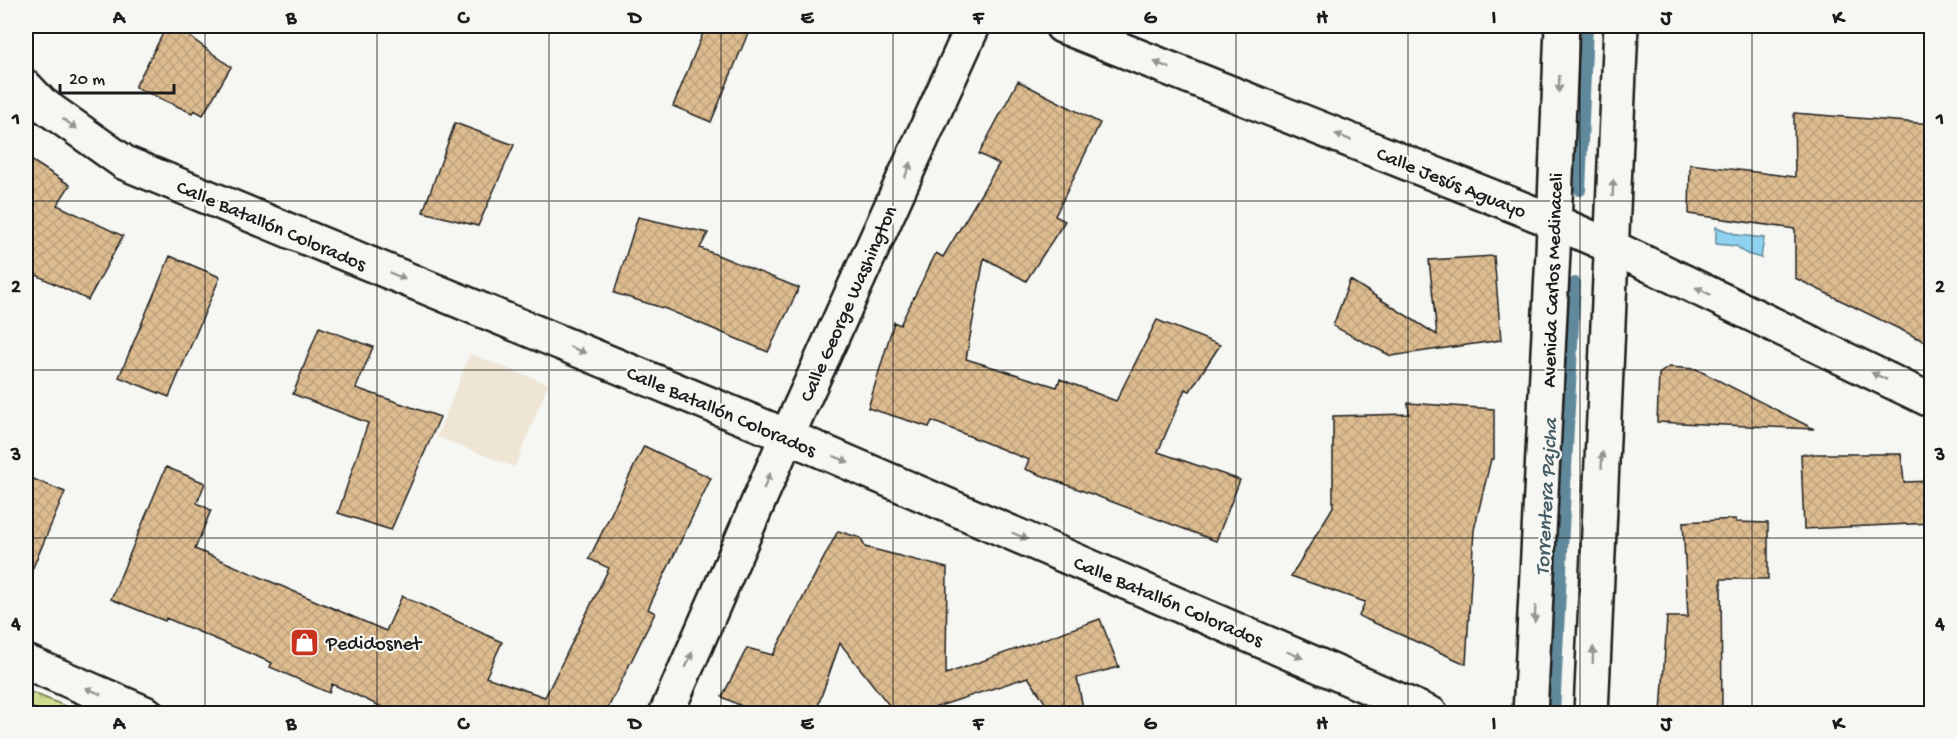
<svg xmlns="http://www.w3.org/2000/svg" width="1957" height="739" viewBox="0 0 1957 739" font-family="'Gochi Hand',sans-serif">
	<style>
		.built { fill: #eee5d5 }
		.grass { fill: url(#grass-tufts); stroke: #767c56; stroke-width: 1.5 }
		.water { fill: #8ed2ef; stroke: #60899b; stroke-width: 1.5 }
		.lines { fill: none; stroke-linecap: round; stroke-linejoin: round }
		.stream { stroke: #60899b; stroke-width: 12 }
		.building { fill: url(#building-cross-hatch); stroke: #1c1c1c; stroke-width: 1.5 }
		.minor-casing { stroke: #1c1c1c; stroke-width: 38 }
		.major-casing { stroke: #1c1c1c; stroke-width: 38 }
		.minor { stroke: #f6f6f2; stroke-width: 33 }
		.major { stroke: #f6f6f2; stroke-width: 33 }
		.oneway { fill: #949492 }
		.grid { fill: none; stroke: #1c1c1c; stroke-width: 1.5; stroke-opacity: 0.55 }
		.labels { text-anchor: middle; stroke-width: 4.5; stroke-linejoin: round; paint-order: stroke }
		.street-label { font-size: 20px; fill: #1c1c1c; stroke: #f6f6f2 }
		.poi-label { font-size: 20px; fill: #1c1c1c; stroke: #f6f6f2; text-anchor: start }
		.water-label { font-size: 21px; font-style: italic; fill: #445c66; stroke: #f6f6f2 }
		.neatline { fill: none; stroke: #1c1c1c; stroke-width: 2 }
		.grid-label { font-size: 20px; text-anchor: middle; font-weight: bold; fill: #1c1c1c }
	</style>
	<defs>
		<pattern id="grass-tufts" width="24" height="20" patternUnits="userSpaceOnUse" patternTransform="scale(1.5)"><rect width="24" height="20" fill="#d0dc8f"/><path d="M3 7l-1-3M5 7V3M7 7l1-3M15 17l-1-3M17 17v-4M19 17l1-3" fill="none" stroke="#b2bc7b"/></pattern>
		<pattern id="building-cross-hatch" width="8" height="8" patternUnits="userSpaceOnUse" patternTransform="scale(1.5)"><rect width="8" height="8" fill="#ddbc90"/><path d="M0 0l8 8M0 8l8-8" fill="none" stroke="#bda17c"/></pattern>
	</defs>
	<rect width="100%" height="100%" fill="#f6f6f2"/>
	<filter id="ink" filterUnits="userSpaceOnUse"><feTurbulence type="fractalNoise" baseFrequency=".0167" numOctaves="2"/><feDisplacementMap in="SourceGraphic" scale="12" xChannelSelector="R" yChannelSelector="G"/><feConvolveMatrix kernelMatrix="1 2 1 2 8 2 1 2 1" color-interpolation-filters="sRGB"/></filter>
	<g filter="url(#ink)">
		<!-- built -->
		<path class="built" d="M 470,354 L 548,384 L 515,467 L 437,437 Z"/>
		<!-- grass -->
		<path class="grass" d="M 26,690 L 82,713 L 46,713 L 26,705 Z"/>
		<!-- water -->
		<path class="water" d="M 1716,227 L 1738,235 L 1764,238 L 1761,258 L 1747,254 L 1736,246 L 1716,244 Z"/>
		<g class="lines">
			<!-- stream -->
			<path class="stream" d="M 1580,190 L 1587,26
				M 1554,714 L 1575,283"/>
		</g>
		<!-- building -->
		<path class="building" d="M 167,26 L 175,26 L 231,67 L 203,115 L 194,110 L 192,113 L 135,87 Z
			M 706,26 L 751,26 L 711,122 L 673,106 Z
			M 1018,81 L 1100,123 L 1055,216 L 1065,221 L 1026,281 L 984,258 L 966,359 L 1057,387 L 1060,379 L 1116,401 L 1157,320 L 1220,345 L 1190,391 L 1185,389 L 1158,452 L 1240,480 L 1216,541 L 1025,469 L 1029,460 L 932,421 L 929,427 L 868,408 L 894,322 L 900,325 L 936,253 L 943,257 L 999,164 L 979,154 Z
			M 1794,113 L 1932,124 L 1932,345 L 1795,278 L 1795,229 L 1689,214 L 1690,164 L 1795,177 Z
			M 455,123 L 514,145 L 478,226 L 423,212 Z
			M 26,157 L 70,185 L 57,205 L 123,236 L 88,300 L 26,270 Z
			M 638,217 L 708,233 L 700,248 L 799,288 L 768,352 L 666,309 L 614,293 Z
			M 170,256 L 220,277 L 169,397 L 119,377 Z
			M 1494,256 L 1501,340 L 1391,356 L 1333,326 L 1350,280 L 1437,335 L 1429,260 Z
			M 319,327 L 373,347 L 356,388 L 440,417 L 391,530 L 338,513 L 368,423 L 293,394 Z
			M 1669,367 L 1696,369 L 1814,429 L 1657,422 L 1659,374 Z
			M 1408,403 L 1494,409 L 1494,459 L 1491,459 L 1474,530 L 1466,664 L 1359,616 L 1365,602 L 1291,576 L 1333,507 L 1333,416 L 1409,414 Z
			M 644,446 L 711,478 L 648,609 L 655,613 L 605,714 L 397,714 L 332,684 L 329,693 L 270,667 L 272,663 L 166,618 L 165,621 L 111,599 L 166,467 L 205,483 L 197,503 L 211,510 L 195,549 L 386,631 L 402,596 L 502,642 L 486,677 L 545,697 L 609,568 L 589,559 Z
			M 1801,454 L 1901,454 L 1904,482 L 1932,481 L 1932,523 L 1804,529 Z
			M 26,476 L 65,492 L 26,584 Z
			M 1736,519 L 1736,522 L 1768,523 L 1768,579 L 1721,579 L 1722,714 L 1661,714 L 1667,617 L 1688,617 L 1683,522 Z
			M 838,531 L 861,538 L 865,547 L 947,568 L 946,674 L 1100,619 L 1119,667 L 1077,678 L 1083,708 L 1052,713 L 1028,677 L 915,714 L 896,714 L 840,643 L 815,714 L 758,714 L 722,697 L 747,648 L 773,655 Z"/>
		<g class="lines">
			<defs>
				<path id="minor" d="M 1062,26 L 1553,221 L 1610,246 L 1932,401
					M 26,87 L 42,104 L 125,163 L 787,436 L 1431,714
					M 666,714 L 787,436 L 973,26"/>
				<path id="major" d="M 26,662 L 147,714
					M 1530,714 L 1553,252 L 1562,26
					M 1591,714 L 1621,26"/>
			</defs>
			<!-- minor casing -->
			<use href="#minor" class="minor-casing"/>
			<!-- major casing -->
			<use href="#major" class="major-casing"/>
			<!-- minor -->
			<use href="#minor" class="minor"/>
			<!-- major -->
			<use href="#major" class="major"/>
		</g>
		<!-- one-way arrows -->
		<defs><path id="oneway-solid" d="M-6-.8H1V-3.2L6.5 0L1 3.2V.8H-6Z" transform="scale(1.5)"/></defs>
		<g class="oneway">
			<use href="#oneway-solid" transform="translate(1162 65) rotate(-158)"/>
			<use href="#oneway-solid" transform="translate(1559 84) rotate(92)"/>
			<use href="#oneway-solid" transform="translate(70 124) rotate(35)"/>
			<use href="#oneway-solid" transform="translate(1343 137) rotate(-158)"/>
			<use href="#oneway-solid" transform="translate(908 170) rotate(-66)"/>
			<use href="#oneway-solid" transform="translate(1613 188) rotate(-87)"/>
			<use href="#oneway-solid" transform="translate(398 276) rotate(22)"/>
			<use href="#oneway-solid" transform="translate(1703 291) rotate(-154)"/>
			<use href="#oneway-solid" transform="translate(578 350) rotate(22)"/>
			<use href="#oneway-solid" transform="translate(1879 376) rotate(-154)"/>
			<use href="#oneway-solid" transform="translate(841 459) rotate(23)"/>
			<use href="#oneway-solid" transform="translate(1602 460) rotate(-87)"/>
			<use href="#oneway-solid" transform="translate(767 481) rotate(-66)"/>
			<use href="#oneway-solid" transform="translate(1020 536) rotate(23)"/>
			<use href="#oneway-solid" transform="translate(1535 614) rotate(93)"/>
			<use href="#oneway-solid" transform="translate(1295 655) rotate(23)"/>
			<use href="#oneway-solid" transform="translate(1593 655) rotate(-88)"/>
			<use href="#oneway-solid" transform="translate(689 660) rotate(-66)"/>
			<use href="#oneway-solid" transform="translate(93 691) rotate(-157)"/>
		</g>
	</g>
	<!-- grid -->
	<path class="grid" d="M 205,26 L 205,714M 377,26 L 377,714M 549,26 L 549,714M 721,26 L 721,714M 893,26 L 893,714M 1064,26 L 1064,714M 1236,26 L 1236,714M 1408,26 L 1408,714M 1580,26 L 1580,714M 1752,26 L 1752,714M 26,201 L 1932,201M 26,370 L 1932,370M 26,538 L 1932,538"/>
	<!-- icons -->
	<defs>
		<symbol id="shop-square" viewBox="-11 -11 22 22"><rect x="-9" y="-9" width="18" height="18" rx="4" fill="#c8321e" stroke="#f6f6f2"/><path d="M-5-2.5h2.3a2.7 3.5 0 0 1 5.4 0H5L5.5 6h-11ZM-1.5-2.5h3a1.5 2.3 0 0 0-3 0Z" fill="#fff"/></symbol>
	</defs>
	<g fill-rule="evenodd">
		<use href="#shop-square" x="288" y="626" width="33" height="33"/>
	</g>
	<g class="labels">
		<!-- street labels -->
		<g class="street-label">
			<text transform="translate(1452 181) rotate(22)" y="7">Calle Jesús Aguayo</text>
			<text transform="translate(272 224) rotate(23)" y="7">Calle Batallón Colorados</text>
			<text transform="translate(1551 280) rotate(-88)" y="7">Avenida Carlos Medinaceli</text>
			<text transform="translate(847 303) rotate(-66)" y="7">Calle George Washington</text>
			<text transform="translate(722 410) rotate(23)" y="7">Calle Batallón Colorados</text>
			<text transform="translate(1169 600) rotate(23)" y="7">Calle Batallón Colorados</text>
		</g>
		<!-- poi labels -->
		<g class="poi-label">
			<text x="326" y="649">Pedidosnet</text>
		</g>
		<!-- water labels -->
		<g class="water-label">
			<text transform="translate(1545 497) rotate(-87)" y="7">Torrentera Pajcha</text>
		</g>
	</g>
	<!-- margin -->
	<rect width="1957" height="739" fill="none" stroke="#f6f6f2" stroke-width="66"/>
	<!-- scale -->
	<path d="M60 84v9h114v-9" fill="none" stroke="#1c1c1c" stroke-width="3"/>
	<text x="69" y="84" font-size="18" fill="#1c1c1c" stroke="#f6f6f2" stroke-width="4.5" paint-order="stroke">20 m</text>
	<rect x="33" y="33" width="1891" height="673" class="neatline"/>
	<g class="grid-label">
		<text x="119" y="23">A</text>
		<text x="291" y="23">B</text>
		<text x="463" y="23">C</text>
		<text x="635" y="23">D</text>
		<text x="807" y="23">E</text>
		<text x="978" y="23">F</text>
		<text x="1150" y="23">G</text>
		<text x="1322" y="23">H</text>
		<text x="1494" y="23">I</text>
		<text x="1666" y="23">J</text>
		<text x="1838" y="23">K</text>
		<text x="16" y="124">1</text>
		<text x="1940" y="124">1</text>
		<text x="16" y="292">2</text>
		<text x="1940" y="292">2</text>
		<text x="16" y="460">3</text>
		<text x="1940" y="460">3</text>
		<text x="16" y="629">4</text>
		<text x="1940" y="629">4</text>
		<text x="119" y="729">A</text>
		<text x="291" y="729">B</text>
		<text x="463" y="729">C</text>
		<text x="635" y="729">D</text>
		<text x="807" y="729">E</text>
		<text x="978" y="729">F</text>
		<text x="1150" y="729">G</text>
		<text x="1322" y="729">H</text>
		<text x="1494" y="729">I</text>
		<text x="1666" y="729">J</text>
		<text x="1838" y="729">K</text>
	</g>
</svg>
